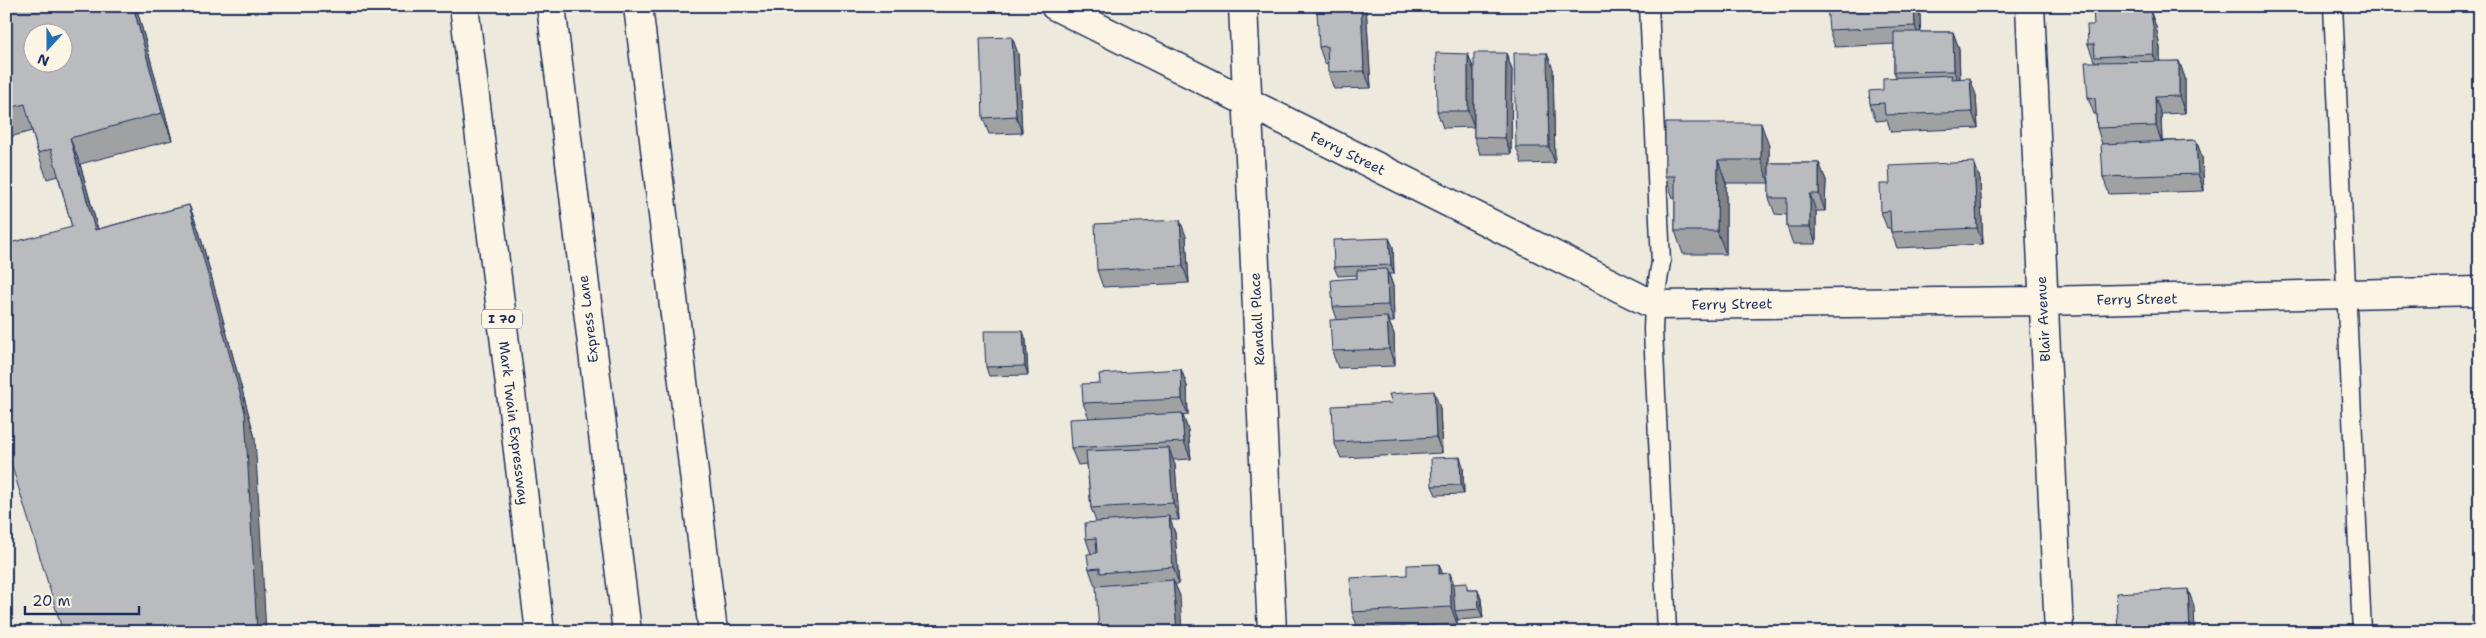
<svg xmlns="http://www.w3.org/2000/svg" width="2486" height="638" viewBox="0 0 2486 638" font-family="'Shantell Sans',sans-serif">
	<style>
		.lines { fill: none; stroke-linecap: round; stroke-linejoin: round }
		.service-casing { stroke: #1b2f5e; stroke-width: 21 }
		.minor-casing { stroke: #1b2f5e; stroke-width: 31 }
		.motorway-casing { stroke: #1b2f5e; stroke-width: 31 }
		.service { stroke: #fcf5e5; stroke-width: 18 }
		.minor { stroke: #fcf5e5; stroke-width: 28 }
		.motorway { stroke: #fcf5e5; stroke-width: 28 }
		.wall { fill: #a0a1a3; stroke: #1b2f5e }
		.shaded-wall { fill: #828385; stroke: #1b2f5e }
		.building { fill: #babbbe; stroke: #1b2f5e; fill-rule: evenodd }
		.labels { text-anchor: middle; stroke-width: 4; stroke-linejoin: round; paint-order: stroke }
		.shield { fill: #fcf5e5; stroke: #5e6a86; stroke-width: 1 }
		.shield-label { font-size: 12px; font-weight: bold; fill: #1b2f5e }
		.street-label { font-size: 14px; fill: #1b2f5e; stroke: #fcf5e5 }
	</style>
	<rect width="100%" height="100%" fill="#eee9dd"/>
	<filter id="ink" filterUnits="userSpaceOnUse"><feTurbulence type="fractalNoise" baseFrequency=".02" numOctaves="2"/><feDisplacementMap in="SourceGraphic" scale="10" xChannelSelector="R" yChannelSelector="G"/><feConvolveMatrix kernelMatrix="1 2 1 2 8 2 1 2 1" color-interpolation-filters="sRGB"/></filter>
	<g filter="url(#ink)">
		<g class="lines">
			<defs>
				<path id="service" d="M 1649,6 L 1661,262 L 1654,305 L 1653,330 L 1667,632
					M 2333,6 L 2362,632"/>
				<path id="minor" d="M 1055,6 L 1654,305 L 2042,301 L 2480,291
					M 1243,6 L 1272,632
					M 2030,6 L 2059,632"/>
				<path id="motorway" d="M 464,6 L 540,632
					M 551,6 L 627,632
					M 638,6 L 713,632"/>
			</defs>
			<!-- service casing -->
			<use href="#service" class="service-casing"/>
			<!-- minor casing -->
			<use href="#minor" class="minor-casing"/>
			<!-- motorway casing -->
			<use href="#motorway" class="motorway-casing"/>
			<!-- service -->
			<use href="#service" class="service"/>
			<!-- minor -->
			<use href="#minor" class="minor"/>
			<!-- motorway -->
			<use href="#motorway" class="motorway"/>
		</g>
		<!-- wall -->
		<path class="wall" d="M 6,6 L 136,6 L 172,140 L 80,164 L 98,229 L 189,205 L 199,231 L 255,438 L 72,227 L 58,176 L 47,179 L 38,153 L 32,131 L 6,138 Z
			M 1327,6 L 1366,6 L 1371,88 L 1334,89 L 1328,72 L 1328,63 L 1325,64 L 1319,47 L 1327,10 Z
			M 1865,6 L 1917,6 L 1920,15 L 1920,32 L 1953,32 L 1959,49 L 1960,78 L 1976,95 L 1978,128 L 1891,132 L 1887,120 L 1876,121 L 1870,104 L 1896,77 L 1894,72 L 1894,44 L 1835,47 L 1829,30 L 1846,7 Z
			M 2150,10 L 2156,27 L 2160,48 L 2160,62 L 2179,61 L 2185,78 L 2185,113 L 2161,114 L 2162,141 L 2196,140 L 2202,157 L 2204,191 L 2109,194 L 2103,177 L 2102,144 L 2097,128 L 2096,114 L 2094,114 L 2088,97 L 2097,62 L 2096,61 L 2094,61 L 2088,44 L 2094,25 Z
			M 1012,37 L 1018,54 L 1022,133 L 989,134 L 983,118 Z
			M 1506,53 L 1512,70 L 1511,154 L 1480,154 L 1474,137 L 1474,127 L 1443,128 L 1437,111 L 1468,54 L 1474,70 Z
			M 1553,69 L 1555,163 L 1522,164 L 1516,147 Z
			M 1665,123 L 1769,146 L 1769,163 L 1819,163 L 1826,180 L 1825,211 L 1816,211 L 1816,244 L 1793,244 L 1787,227 L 1787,215 L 1775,214 L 1769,198 L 1769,183 L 1726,183 L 1726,254 L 1683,254 L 1675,231 L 1675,198 L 1673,198 L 1665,176 Z
			M 1974,162 L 1980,179 L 1983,244 L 1897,248 L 1891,232 L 1890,228 L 1887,228 L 1881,212 L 1890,184 Z
			M 1186,236 L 1189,283 L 1103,287 L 1097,270 Z
			M 1389,238 L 1393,247 L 1394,274 L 1389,274 L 1393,286 L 1394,322 L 1389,322 L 1394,334 L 1395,366 L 1338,368 L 1332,351 L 1337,319 L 1333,307 L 1357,278 L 1357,275 L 1338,276 L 1334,267 Z
			M 1026,340 L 1028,375 L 989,376 L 986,367 Z
			M 1181,369 L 1187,386 L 1188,415 L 1183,416 L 1188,430 L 1191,459 L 1173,460 L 1175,465 L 1179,520 L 1170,520 L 1175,533 L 1179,584 L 1175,584 L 1180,596 L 1095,586 L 1089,569 L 1091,554 L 1086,539 L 1096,522 L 1091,508 L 1087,464 L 1078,465 L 1071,448 L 1089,418 L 1083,403 L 1100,383 Z
			M 1440,408 L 1442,453 L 1341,458 L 1334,442 Z
			M 1463,466 L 1464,494 L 1436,495 L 1432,486 Z
			M 1439,564 L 1442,573 L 1454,584 L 1469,590 L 1478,590 L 1481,599 L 1483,618 L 1458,620 L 1457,617 L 1457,624 L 1358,628 L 1352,612 L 1407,575 Z"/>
		<!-- shaded-wall -->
		<path class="shaded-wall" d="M 133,6 L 136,6 L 172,140 L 162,113 Z
			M 1361,6 L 1366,6 L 1371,88 L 1364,71 Z
			M 1914,6 L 1917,6 L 1920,15 L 1921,43 L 1915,26 Z
			M 2150,10 L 2156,27 L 2160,48 L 2160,71 L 2153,54 Z
			M 1953,32 L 1959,49 L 1960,88 L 1954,71 Z
			M 1012,37 L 1018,54 L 1022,133 L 1016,116 Z
			M 1506,53 L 1512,70 L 1511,154 L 1505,138 Z
			M 1547,53 L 1553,69 L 1555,163 L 1549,147 Z
			M 1468,54 L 1474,71 L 1474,127 L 1468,111 Z
			M 2179,61 L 2185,78 L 2185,113 L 2179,96 Z
			M 1970,78 L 1976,95 L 1978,128 L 1972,112 Z
			M 2155,97 L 2161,114 L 2162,143 L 2156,126 Z
			M 1761,123 L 1769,146 L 1769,183 L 1761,160 Z
			M 70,138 L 80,164 L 105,256 L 95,230 Z
			M 2196,140 L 2202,157 L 2204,191 L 2198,174 Z
			M 1718,160 L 1726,183 L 1726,254 L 1717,231 Z
			M 1974,162 L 1980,179 L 1983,244 L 1977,228 Z
			M 1819,163 L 1826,180 L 1825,211 L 1819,194 Z
			M 1810,194 L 1816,211 L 1816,244 L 1810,227 Z
			M 189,205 L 199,231 L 255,438 L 266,632 L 257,632 Z
			M 1180,220 L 1186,236 L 1189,283 L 1183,266 Z
			M 1389,238 L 1393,247 L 1394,274 L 1391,265 Z
			M 1387,269 L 1393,286 L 1394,322 L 1388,305 Z
			M 1387,317 L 1394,334 L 1395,366 L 1389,349 Z
			M 1023,331 L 1026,340 L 1028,375 L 1025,366 Z
			M 1181,369 L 1187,386 L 1188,415 L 1182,399 Z
			M 1434,391 L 1440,408 L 1442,453 L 1436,437 Z
			M 1182,413 L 1188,430 L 1191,459 L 1184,442 Z
			M 1169,448 L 1175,465 L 1179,520 L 1173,503 Z
			M 1460,457 L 1463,466 L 1464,494 L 1461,485 Z
			M 1169,516 L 1175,533 L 1179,584 L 1173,567 Z
			M 1439,564 L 1445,581 L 1439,574 Z
			M 1450,573 L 1456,590 L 1455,611 L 1457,617 L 1457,624 L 1451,607 Z
			M 1173,580 L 1180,596 L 1182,632 L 1177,632 Z
			M 2188,589 L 2194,606 L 2195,632 L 2190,632 Z
			M 1478,590 L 1481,599 L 1483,618 L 1479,609 Z"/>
		<!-- building -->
		<path class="building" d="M 6,6 L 133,6 L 162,113 L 70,138 L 95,230 L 189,205 L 245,412 L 257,632 L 63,632 L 14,473 L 6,443 L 6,244 L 72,227 L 51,149 L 38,153 L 25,104 L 6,109 ZM 32,32 L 62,32 L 62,62 L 32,62 Z
			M 1327,6 L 1361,6 L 1364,71 L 1328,72 L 1327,46 L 1319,47 L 1317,11 L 1327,10 Z
			M 1827,6 L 1844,6 L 1844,8 L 1865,6 L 1914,6 L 1915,26 L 1829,30 Z
			M 2093,8 L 2150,10 L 2154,32 L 2153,54 L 2095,57 L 2094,44 L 2088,44 L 2087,25 L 2094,25 Z
			M 1894,32 L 1953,32 L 1954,71 L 1894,72 Z
			M 1012,37 L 1016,116 L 983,118 L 980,38 Z
			M 1436,53 L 1468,54 L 1468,111 L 1437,111 Z
			M 1474,53 L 1506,53 L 1505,138 L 1474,137 Z
			M 1514,53 L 1547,53 L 1549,147 L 1516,147 Z
			M 2179,61 L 2179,96 L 2155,97 L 2156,126 L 2097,128 L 2095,98 L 2088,97 L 2085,62 Z
			M 1952,75 L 1951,79 L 1970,78 L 1972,112 L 1885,115 L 1884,103 L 1870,104 L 1869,91 L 1883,90 L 1883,78 Z
			M 1665,123 L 1761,123 L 1761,160 L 1718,160 L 1717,231 L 1675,231 L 1675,176 L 1665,176 Z
			M 2196,140 L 2198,174 L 2103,177 L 2101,144 Z
			M 1974,162 L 1977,228 L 1891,232 L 1890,211 L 1881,212 L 1880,184 L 1890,184 L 1889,166 Z
			M 1769,163 L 1819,163 L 1819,194 L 1810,194 L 1810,227 L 1787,227 L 1787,198 L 1769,198 Z
			M 1180,220 L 1183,266 L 1097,270 L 1095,224 Z
			M 1389,238 L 1391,265 L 1334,267 L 1333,240 Z
			M 1387,269 L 1388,305 L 1333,307 L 1331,280 L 1357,278 L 1357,270 Z
			M 1387,317 L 1389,349 L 1332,351 L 1330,320 Z
			M 984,331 L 1023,331 L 1025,366 L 986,367 Z
			M 1181,369 L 1182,399 L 1083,403 L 1082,384 L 1100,383 L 1099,374 Z
			M 1434,391 L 1436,437 L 1334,442 L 1332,406 L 1392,403 L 1389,394 Z
			M 1182,413 L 1184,442 L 1071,448 L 1069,419 Z
			M 1169,448 L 1173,503 L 1091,508 L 1086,451 Z
			M 1460,457 L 1461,485 L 1432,486 L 1431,458 Z
			M 1169,516 L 1173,567 L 1100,573 L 1100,568 L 1089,569 L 1087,554 L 1097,553 L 1096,538 L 1086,539 L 1085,523 Z
			M 1439,564 L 1439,574 L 1450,573 L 1451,607 L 1352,612 L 1350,578 L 1407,575 L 1407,565 Z
			M 1173,580 L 1177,632 L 1099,632 L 1096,586 Z
			M 1467,583 L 1467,590 L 1478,590 L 1479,609 L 1455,611 L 1453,584 Z
			M 2188,589 L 2190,632 L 2118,632 L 2116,593 Z
			M 2480,614 L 2480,632 L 2473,632 L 2472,615 Z"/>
	</g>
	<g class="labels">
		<!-- shield labels -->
		<rect class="shield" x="482" y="309.5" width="40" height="19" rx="4"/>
		<g class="shield-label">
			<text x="502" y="323">I 70</text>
		</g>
		<!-- street labels -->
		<g class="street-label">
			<text transform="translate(1348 153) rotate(26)" y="5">Ferry Street</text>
			<text transform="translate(2137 299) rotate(-1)" y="5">Ferry Street</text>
			<text transform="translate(1732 304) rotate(-1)" y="5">Ferry Street</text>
			<text transform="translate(588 319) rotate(-97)" y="5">Express Lane</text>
			<text transform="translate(1257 319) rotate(-93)" y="5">Randall Place</text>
			<text transform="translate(2043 319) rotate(-93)" y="5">Blair Avenue</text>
			<text transform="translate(514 423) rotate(83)" y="5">Mark Twain Expressway</text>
		</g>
	</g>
	<!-- margin -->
	<rect width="2486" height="638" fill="none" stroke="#fcf5e5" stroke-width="25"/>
	<rect x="12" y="12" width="2461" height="613" fill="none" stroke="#1b2f5e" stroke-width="2" filter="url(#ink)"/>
	<!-- north arrow -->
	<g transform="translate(48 48) rotate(201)"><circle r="24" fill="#fcf5e5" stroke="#a2a6af"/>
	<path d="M0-4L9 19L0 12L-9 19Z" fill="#1f6fb2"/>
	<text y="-8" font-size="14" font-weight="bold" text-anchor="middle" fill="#1b2f5e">N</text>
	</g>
	<!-- scale -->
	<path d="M25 606v8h114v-8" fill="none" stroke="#1b2f5e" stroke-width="2.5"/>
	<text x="32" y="606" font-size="15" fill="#1b2f5e" stroke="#fcf5e5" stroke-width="4" paint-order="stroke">20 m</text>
</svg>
